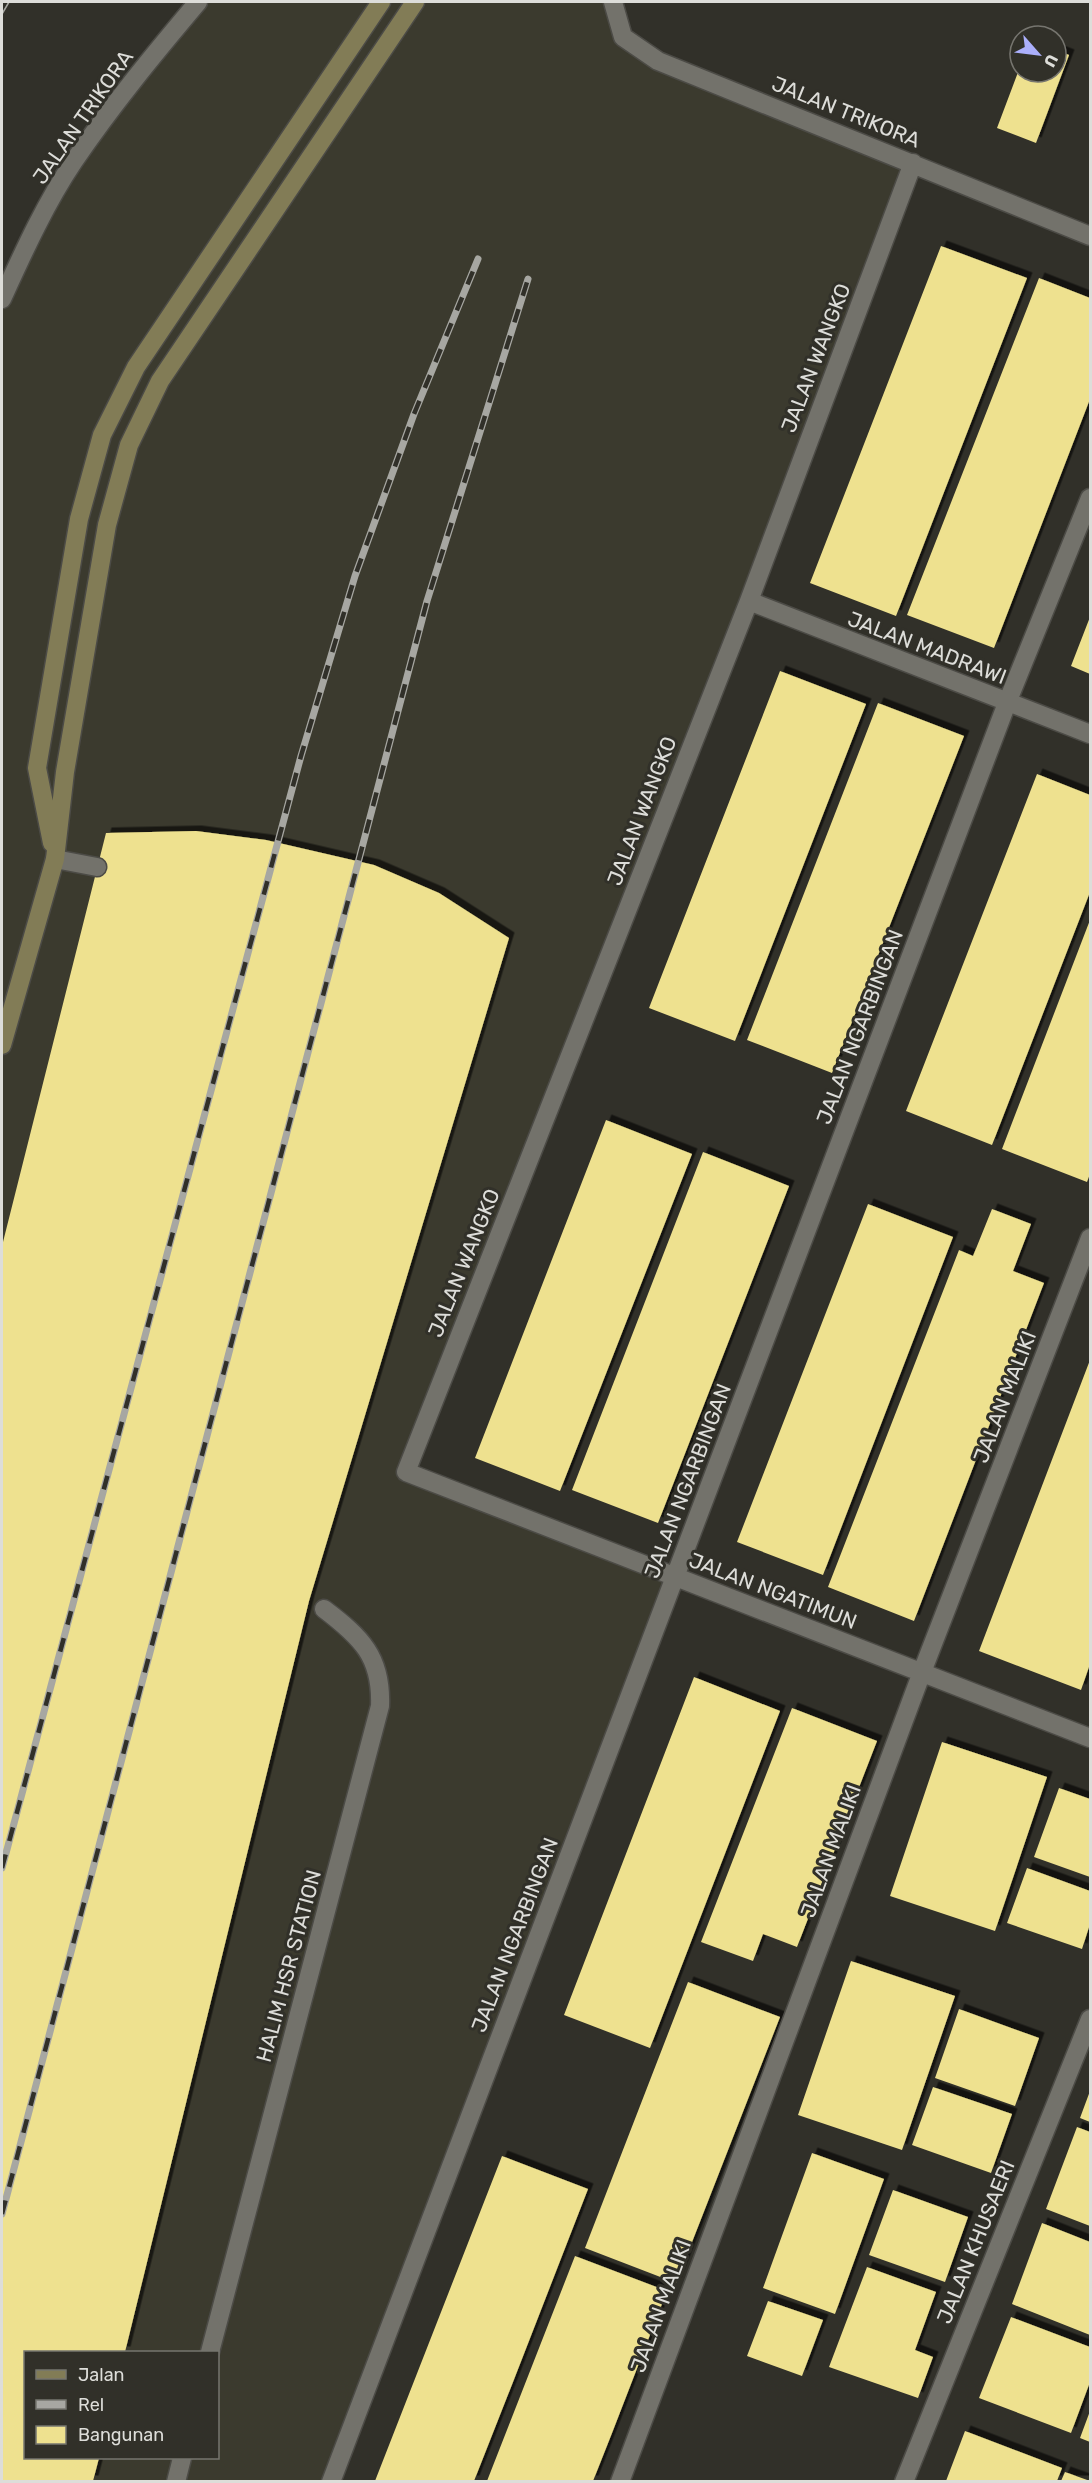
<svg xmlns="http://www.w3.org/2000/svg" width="1092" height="2483" viewBox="0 0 1092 2483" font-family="Rubik,sans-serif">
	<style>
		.built { fill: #3b3a2e; fill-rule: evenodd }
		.building { fill: #eee18f; filter: url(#shadow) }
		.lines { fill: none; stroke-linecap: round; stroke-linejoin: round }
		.lane-casing { stroke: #4c4b46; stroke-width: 21 }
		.street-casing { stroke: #4c4b46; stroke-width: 21 }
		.secondary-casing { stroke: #4c4b46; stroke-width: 21 }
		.lane { stroke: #73726b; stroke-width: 18 }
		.street { stroke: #73726b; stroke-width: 18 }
		.secondary { stroke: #827c56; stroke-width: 18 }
		.tram { stroke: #a7a7a2; stroke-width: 1.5 }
		.rail-casing { stroke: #a7a7a2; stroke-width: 7 }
		.rail { stroke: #313029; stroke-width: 4.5; stroke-dasharray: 14; stroke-linecap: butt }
		.labels { text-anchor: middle; stroke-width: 6; stroke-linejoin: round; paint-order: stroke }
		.street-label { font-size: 21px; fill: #ddddd9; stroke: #313029 }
	</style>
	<defs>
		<filter id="shadow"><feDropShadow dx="5.5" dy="-5.5" stdDeviation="0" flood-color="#0009"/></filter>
	</defs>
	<rect width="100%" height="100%" fill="#313029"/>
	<!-- built -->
	<path class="built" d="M 198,2 L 613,2 L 623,37 L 913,163 L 406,1472 L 675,1578 L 331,2481 L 2,2482 L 2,299 L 38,224 ZM 26,2352 L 218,2352 L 218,2458 L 26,2458 Z"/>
	<!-- building -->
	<path class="building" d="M 1056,50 L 1069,55 L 1036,143 L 997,128 L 1020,67 L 1020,72 L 1056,72 Z
		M 941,246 L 1027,278 L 896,616 L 810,583 Z
		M 1039,278 L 1090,298 L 1090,399 L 994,648 L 907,615 Z
		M 1090,617 L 1090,674 L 1071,666 Z
		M 780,671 L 866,704 L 735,1041 L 649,1008 Z
		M 878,703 L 964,736 L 832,1073 L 747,1040 Z
		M 1037,774 L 1090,795 L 1090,892 L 992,1145 L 906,1111 Z
		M 196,831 L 266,840 L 374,865 L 439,893 L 509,938 L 309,1601 L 125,2352 L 26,2352 L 26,2458 L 99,2458 L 93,2481 L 2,2481 L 2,1246 L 106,833 Z
		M 1090,920 L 1090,1174 L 1087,1182 L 1002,1149 Z
		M 606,1120 L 692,1154 L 560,1491 L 475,1458 Z
		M 703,1152 L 789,1186 L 658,1523 L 572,1490 Z
		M 868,1204 L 953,1237 L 823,1575 L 737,1542 Z
		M 992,1209 L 1031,1224 L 1013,1271 L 1044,1283 L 914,1621 L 828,1587 L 959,1250 L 973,1256 Z
		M 1090,1360 L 1090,1664 L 1081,1690 L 979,1651 Z
		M 694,1677 L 780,1711 L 650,2048 L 564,2015 Z
		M 792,1708 L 877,1741 L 797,1947 L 763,1934 L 753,1961 L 701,1942 Z
		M 942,1742 L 1047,1777 L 995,1931 L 890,1896 Z
		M 1059,1788 L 1090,1799 L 1090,1877 L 1034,1857 Z
		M 1027,1868 L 1090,1891 L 1090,1924 L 1082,1949 L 1007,1923 Z
		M 851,1961 L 955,1996 L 902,2150 L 798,2115 Z
		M 688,1982 L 780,2017 L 676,2283 L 585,2248 Z
		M 959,2009 L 1039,2038 L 1015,2106 L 935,2078 Z
		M 933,2087 L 1012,2114 L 991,2173 L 912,2145 Z
		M 1090,2091 L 1090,2122 L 1080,2118 Z
		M 1077,2127 L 1090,2132 L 1090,2226 L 1046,2209 Z
		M 812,2153 L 884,2179 L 835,2314 L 763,2288 Z
		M 502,2156 L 588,2189 L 513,2382 L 474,2481 L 375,2481 Z
		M 893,2190 L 968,2217 L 945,2282 L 869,2255 Z
		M 1042,2223 L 1090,2242 L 1090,2335 L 1012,2304 Z
		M 575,2256 L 667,2291 L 612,2433 L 593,2481 L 487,2481 Z
		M 867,2267 L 936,2292 L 915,2350 L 933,2357 L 918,2398 L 829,2367 Z
		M 768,2301 L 823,2320 L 802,2376 L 747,2356 Z
		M 1011,2317 L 1090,2347 L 1090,2382 L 1071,2433 L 979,2398 Z
		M 1090,2411 L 1090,2442 L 1080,2438 Z
		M 965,2431 L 1062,2468 L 1057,2481 L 946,2481 Z
		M 1065,2472 L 1090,2481 L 1061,2481 Z"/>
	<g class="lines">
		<defs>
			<path id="lane" d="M 55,859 L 97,867
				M 210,2352 L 380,1706 C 382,1657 361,1637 324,1609
				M 176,2482 L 182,2458"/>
			<path id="street" d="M 613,2 L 623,37 L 658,61 L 1090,236
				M 913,163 L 749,601 L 406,1472 L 1090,1738
				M 2,299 C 23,253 45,204 74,161 C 112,105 155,53 198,2
				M 749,601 L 1090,734
				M 331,2482 L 1007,703 L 1090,498
				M 620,2482 L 922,1672 L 1090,1238
				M 904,2482 L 1090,2019"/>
			<path id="secondary" d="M 52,843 L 37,768 L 79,519 L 102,435 L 136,367 L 381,2
				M 2,1045 L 55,859 L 65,772 L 107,525 L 129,445 L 160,381 L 415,2"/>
		</defs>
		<!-- lane casing -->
		<use href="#lane" class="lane-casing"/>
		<!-- street casing -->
		<use href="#street" class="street-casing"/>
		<!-- secondary casing -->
		<use href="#secondary" class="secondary-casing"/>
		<!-- lane -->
		<use href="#lane" class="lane"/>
		<!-- street -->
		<use href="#street" class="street"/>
		<!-- secondary -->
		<use href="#secondary" class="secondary"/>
		<!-- tram -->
		<path class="tram" d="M 2,14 L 9,2"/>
		<defs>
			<path id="rail" d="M 2,1868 L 301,756 L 355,576 L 414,414 L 478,259
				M 2,2214 L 427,601 L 528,279"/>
		</defs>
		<!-- rail casing -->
		<use href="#rail" class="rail-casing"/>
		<!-- rail -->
		<use href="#rail" class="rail"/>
	</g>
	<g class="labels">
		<!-- street labels -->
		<g class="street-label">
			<text transform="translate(846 112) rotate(22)" y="7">JALAN TRIKORA</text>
			<text transform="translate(83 117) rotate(-55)" y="7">JALAN TRIKORA</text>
			<text transform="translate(816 358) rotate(-69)" y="7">JALAN WANGKO</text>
			<text transform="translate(927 648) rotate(21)" y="7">JALAN MADRAWI</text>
			<text transform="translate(642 811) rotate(-69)" y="7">JALAN WANGKO</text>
			<text transform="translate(860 1027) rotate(-69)" y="7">JALAN NGARBINGAN</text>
			<text transform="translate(464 1263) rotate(-68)" y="7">JALAN WANGKO</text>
			<text transform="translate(1005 1397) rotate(-69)" y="7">JALAN MALIKI</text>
			<text transform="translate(688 1481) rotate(-69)" y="7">JALAN NGARBINGAN</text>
			<text transform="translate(773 1591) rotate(21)" y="7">JALAN NGATIMUN</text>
			<text transform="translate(831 1851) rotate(-70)" y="7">JALAN MALIKI</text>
			<text transform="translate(515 1935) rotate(-69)" y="7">JALAN NGARBINGAN</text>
			<text transform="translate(289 1966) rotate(-75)" y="7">HALIM HSR STATION</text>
			<text transform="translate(976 2242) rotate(-68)" y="7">JALAN KHUSAERI</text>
			<text transform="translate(661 2306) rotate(-70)" y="7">JALAN MALIKI</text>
		</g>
	</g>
	<!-- border -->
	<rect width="1092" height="2483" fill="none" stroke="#ddddd9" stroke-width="6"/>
	<!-- legend -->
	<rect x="24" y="2351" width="195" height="108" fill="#313029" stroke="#76756f" stroke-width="1.5"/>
	<rect x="36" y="2370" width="30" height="9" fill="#827c56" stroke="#76756f" stroke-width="1.5"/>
	<text x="78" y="2381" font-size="18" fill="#ddddd9">Jalan</text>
	<rect x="36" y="2400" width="30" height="9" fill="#a7a7a2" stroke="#76756f" stroke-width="1.5"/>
	<text x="78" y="2411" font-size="18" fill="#ddddd9">Rel</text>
	<rect x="36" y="2426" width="30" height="18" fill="#eee18f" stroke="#76756f" stroke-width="1.5"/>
	<text x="78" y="2441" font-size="18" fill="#ddddd9">Bangunan</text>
	<!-- north arrow -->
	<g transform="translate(1038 54) rotate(118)"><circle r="28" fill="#313029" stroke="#76756f" stroke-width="1.5"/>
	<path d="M0-4.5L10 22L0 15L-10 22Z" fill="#abaffb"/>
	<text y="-9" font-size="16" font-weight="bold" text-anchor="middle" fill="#ddddd9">U</text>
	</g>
</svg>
